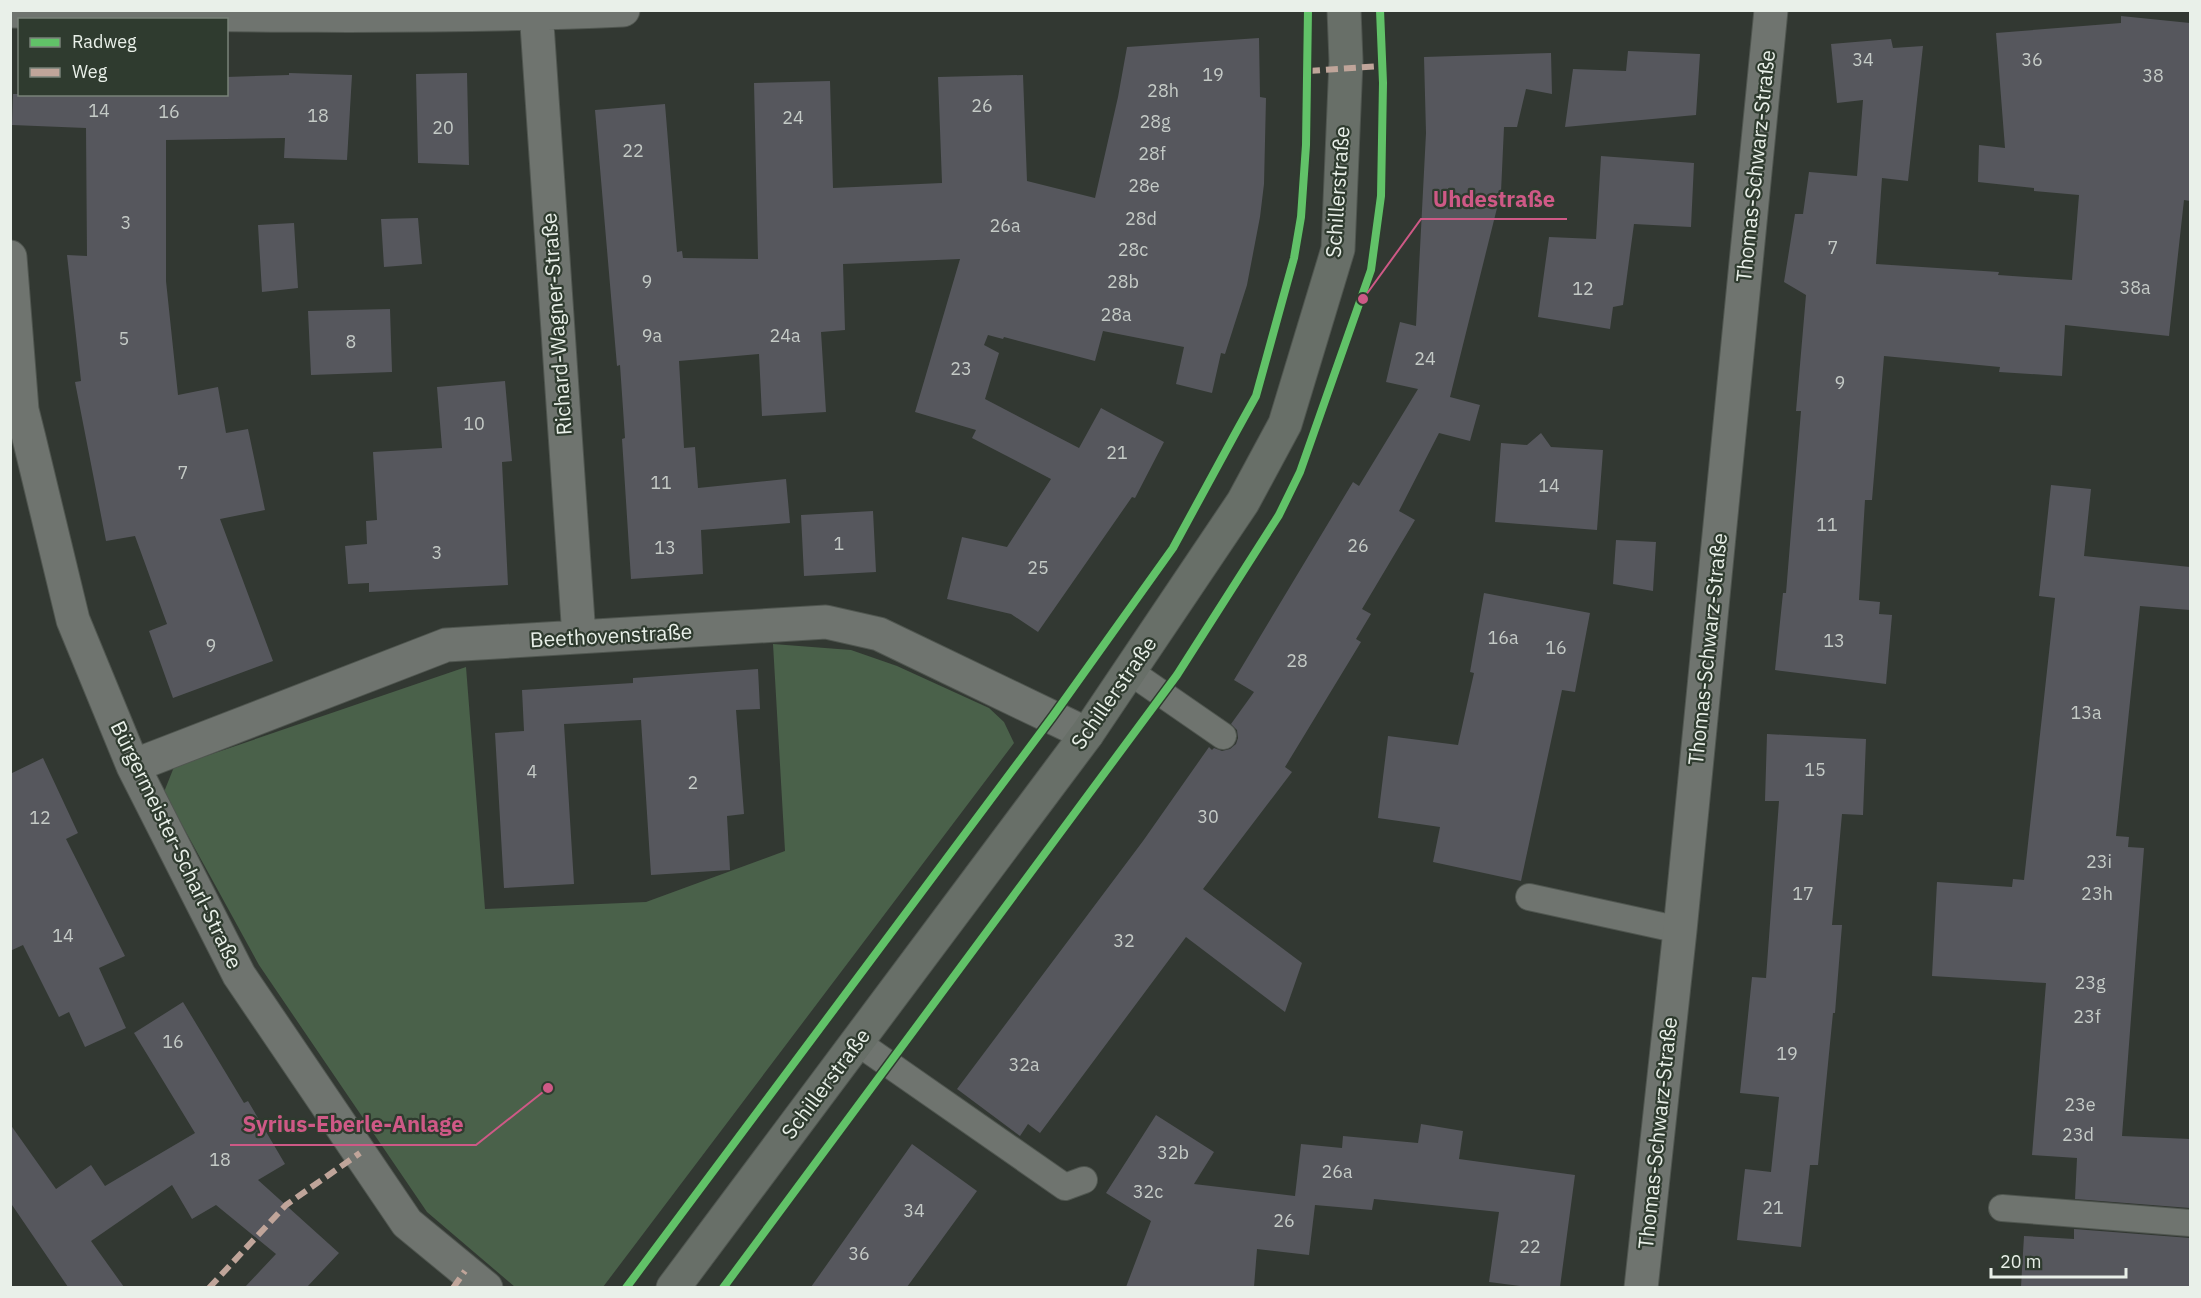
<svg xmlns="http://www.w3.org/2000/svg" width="2201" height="1298" viewBox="0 0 2201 1298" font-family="'IBM Plex Sans',sans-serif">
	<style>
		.green { fill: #4a614a }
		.building { fill: #56575d }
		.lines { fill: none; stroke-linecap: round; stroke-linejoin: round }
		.lane-casing { stroke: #505650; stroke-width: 28 }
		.street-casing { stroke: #505650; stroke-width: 35 }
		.secondary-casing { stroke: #505650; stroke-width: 35 }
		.lane { stroke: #6f746f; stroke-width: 26 }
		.street { stroke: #6f746f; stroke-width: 33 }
		.secondary { stroke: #686f68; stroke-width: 33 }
		.quiet { stroke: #c0a59a; stroke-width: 6; stroke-dasharray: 12 6; stroke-linecap: butt }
		.cycleway-casing { stroke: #2f3b2f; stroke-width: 11 }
		.cycleway { stroke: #61c268; stroke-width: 8 }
		.labels { text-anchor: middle; stroke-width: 4.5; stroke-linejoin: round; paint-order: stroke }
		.number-label { font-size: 18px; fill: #c4cac6 }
		.street-label { font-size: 21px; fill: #e9f0e9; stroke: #2f3b2f }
		.leader { fill: none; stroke: #ce5986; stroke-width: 2 }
		.callout-dot { fill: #ce5986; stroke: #2f3b2f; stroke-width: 2 }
		.callout-label { font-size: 22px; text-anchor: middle; font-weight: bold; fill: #ce5986; stroke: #2f3b2f; stroke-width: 4.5; stroke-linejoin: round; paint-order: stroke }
	</style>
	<rect width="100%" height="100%" fill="#323832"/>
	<!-- green -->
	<path class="green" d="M 773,644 L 851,650 L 897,666 L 989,708 L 1004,722 L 1014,743 L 603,1287 L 515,1287 L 427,1212 L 259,965 L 164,792 L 174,767 L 466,667 L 485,909 L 646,902 L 785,851 Z"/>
	<!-- building -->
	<path class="building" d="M 2121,16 L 2190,23 L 2190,201 L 2184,200 L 2169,336 L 2065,325 L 2062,376 L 1999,372 L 2000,367 L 1884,356 L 1872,500 L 1865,500 L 1859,600 L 1880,602 L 1879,614 L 1892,615 L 1886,684 L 1775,670 L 1783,593 L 1786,593 L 1794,495 L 1801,411 L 1796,411 L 1806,295 L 1784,282 L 1795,214 L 1803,214 L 1809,172 L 1857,176 L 1863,100 L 1837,103 L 1831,44 L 1891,39 L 1893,48 L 1923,46 L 1908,181 L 1882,178 L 1876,264 L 1999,272 L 1998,275 L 2072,280 L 2079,195 L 2034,191 L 2034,188 L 1978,182 L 1979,145 L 2005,148 L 1996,33 L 2121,23 Z
		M 1259,38 L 1260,97 L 1266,98 L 1264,184 L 1260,217 L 1247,285 L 1225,354 L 1221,353 L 1212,393 L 1176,384 L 1184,347 L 1103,331 L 1095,361 L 1004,337 L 1003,339 L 988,335 L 984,345 L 999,353 L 985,399 L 1079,448 L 1101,408 L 1164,442 L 1135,498 L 1132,497 L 1038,632 L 1011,614 L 947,599 L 962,537 L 1007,547 L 1051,479 L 972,438 L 976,430 L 915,412 L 960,259 L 843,264 L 845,330 L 821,332 L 826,412 L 762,416 L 759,354 L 679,361 L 684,448 L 695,447 L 698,488 L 786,479 L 790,523 L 701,530 L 703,574 L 631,579 L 622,439 L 625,438 L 620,365 L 617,366 L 595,110 L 665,104 L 677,252 L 682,251 L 683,258 L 758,259 L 754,83 L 830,81 L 833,188 L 942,183 L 938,77 L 1023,75 L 1027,181 L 1095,198 L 1118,97 L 1127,47 Z
		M 1628,51 L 1700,54 L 1696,115 L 1565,127 L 1573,69 L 1626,71 Z
		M 1551,53 L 1552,94 L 1526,89 L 1517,127 L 1504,127 L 1501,192 L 1450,397 L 1480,405 L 1470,441 L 1439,433 L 1399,511 L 1415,520 L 1362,609 L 1371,614 L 1356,639 L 1361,642 L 1285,767 L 1292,772 L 1203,889 L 1302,963 L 1285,1012 L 1186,937 L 1040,1133 L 1028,1124 L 1020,1136 L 957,1089 L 1143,841 L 1209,747 L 1212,750 L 1214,748 L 1222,751 L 1230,749 L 1236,744 L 1238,738 L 1237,730 L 1231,724 L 1254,692 L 1234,680 L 1353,482 L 1359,486 L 1418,389 L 1386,382 L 1400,322 L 1416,326 L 1426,133 L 1424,57 Z
		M 289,73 L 352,75 L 347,160 L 284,158 L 285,138 L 166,140 L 166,281 L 178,395 L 218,387 L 226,433 L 248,429 L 265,510 L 220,519 L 273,661 L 173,698 L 149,631 L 167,624 L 135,536 L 106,541 L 75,382 L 81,381 L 67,255 L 87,256 L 86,128 L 12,125 L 13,94 L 226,94 L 226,77 L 289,75 Z
		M 467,73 L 469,165 L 418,163 L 416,74 Z
		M 1601,156 L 1694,163 L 1691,227 L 1634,224 L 1623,305 L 1613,307 L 1610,329 L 1538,317 L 1549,237 L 1596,239 Z
		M 418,218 L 422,264 L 384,267 L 381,219 Z
		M 294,223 L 298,288 L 262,292 L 258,225 Z
		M 390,309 L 392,372 L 311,375 L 308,311 Z
		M 505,381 L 512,461 L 502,462 L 508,585 L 369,592 L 369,583 L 348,584 L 345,546 L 367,544 L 366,521 L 377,520 L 373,452 L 442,448 L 437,387 Z
		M 1541,433 L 1551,447 L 1603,450 L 1597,530 L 1495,522 L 1501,443 L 1527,445 Z
		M 2051,485 L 2091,489 L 2084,556 L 2190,567 L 2190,610 L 2140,606 L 2116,836 L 2129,837 L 2128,847 L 2144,848 L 2122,1136 L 2190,1139 L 2190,1208 L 2075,1199 L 2077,1158 L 2032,1155 L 2046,983 L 1932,976 L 1937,882 L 2012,887 L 2013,879 L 2024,880 L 2055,598 L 2039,596 Z
		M 873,511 L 876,572 L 804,576 L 801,515 Z
		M 1616,540 L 1656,542 L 1653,591 L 1613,584 Z
		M 1484,593 L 1590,613 L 1575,692 L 1562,690 L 1521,881 L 1433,862 L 1440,827 L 1378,818 L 1388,736 L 1458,745 L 1474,673 L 1470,672 Z
		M 758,669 L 760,709 L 736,710 L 744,814 L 727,816 L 730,870 L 651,875 L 641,720 L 564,724 L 574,884 L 504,888 L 495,733 L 524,731 L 522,690 L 633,683 L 633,678 Z
		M 1767,734 L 1866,739 L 1863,815 L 1842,814 L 1832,925 L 1842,925 L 1835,1013 L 1833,1013 L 1818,1165 L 1810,1165 L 1801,1247 L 1737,1240 L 1745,1169 L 1771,1172 L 1779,1097 L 1740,1093 L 1752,977 L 1766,978 L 1779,801 L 1765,801 Z
		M 43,758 L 78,833 L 66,839 L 125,956 L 99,968 L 126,1028 L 85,1047 L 69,1012 L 59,1017 L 23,945 L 10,951 L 10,774 Z
		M 183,1002 L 244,1103 L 248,1101 L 285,1164 L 258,1180 L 339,1253 L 307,1287 L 245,1287 L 276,1254 L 216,1205 L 192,1219 L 172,1185 L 91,1241 L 124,1287 L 68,1287 L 10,1202 L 10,1124 L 56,1189 L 91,1165 L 105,1186 L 195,1133 L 134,1033 Z
		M 1156,1115 L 1214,1152 L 1194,1184 L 1295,1196 L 1301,1144 L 1342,1148 L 1343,1136 L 1418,1143 L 1421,1124 L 1463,1131 L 1459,1159 L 1575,1175 L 1560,1287 L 1528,1287 L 1489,1282 L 1499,1212 L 1374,1199 L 1372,1210 L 1315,1205 L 1309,1255 L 1257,1249 L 1254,1287 L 1126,1287 L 1151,1221 L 1106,1193 Z
		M 912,1144 L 977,1191 L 907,1287 L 811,1287 Z
		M 2074,1229 L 2190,1238 L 2190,1287 L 2021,1287 L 2024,1236 L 2074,1239 Z"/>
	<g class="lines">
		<defs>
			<path id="lane" d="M 1129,671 L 1223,736
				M 1529,897 L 1680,930
				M 857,1042 L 1065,1187 L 1084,1180
				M 2002,1208 L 2190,1223"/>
			<path id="street" d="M 536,10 L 579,637
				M 10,11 C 214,15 419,19 623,10
				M 10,257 L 22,410 L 29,438 L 73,620 L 133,766 L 239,975 L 407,1223 L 486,1288
				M 133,766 L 446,645 L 826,622 L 879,634 L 1087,734
				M 1641,1288 L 1680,930 L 1771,10"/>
			<path id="secondary" d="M 673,1288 L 1087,734 L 1243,502 L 1285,424 L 1338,249 L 1346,61 L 1344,10"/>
		</defs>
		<!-- lane casing -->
		<use href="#lane" class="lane-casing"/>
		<!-- street casing -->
		<use href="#street" class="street-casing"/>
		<!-- secondary casing -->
		<use href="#secondary" class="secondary-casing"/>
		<!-- lane -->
		<use href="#lane" class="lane"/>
		<!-- street -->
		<use href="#street" class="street"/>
		<!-- secondary -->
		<use href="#secondary" class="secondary"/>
		<!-- quiet -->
		<path class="quiet" d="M 1308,71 L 1382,66
			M 209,1288 L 286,1205 L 360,1153
			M 453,1288 L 465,1271"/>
		<defs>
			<path id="cycleway" d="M 626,1288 L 1053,716 L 1173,548 L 1235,434 L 1256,396 L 1294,258 L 1301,217 L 1306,145 L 1308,10
				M 723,1288 L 1177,675 L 1279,515 L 1300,472 L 1371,270 L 1381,196 L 1383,83 L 1380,10"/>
		</defs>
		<!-- cycleway casing -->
		<use href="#cycleway" class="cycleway-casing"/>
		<!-- cycleway -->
		<use href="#cycleway" class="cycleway"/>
	</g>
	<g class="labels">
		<!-- number labels -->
		<g class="number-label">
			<text x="1863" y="66">34</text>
			<text x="2032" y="66">36</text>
			<text x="1213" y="81">19</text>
			<text x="2153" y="82">38</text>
			<text x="1163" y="97">28h</text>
			<text x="982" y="112">26</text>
			<text x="99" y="117">14</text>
			<text x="169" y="118">16</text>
			<text x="318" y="122">18</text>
			<text x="793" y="124">24</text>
			<text x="1155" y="128">28g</text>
			<text x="443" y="134">20</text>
			<text x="633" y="157">22</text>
			<text x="1152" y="160">28f</text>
			<text x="1144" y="192">28e</text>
			<text x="1141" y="225">28d</text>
			<text x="126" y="229">3</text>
			<text x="1005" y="232">26a</text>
			<text x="1833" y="254">7</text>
			<text x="1133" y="256">28c</text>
			<text x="647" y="288">9</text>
			<text x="1123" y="288">28b</text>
			<text x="2135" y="294">38a</text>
			<text x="1583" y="295">12</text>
			<text x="1116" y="321">28a</text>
			<text x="652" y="342">9a</text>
			<text x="785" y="342">24a</text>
			<text x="124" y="345">5</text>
			<text x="351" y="348">8</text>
			<text x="1425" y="365">24</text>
			<text x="961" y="375">23</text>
			<text x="1840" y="389">9</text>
			<text x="474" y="430">10</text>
			<text x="1117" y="459">21</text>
			<text x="183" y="479">7</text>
			<text x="661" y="489">11</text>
			<text x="1549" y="492">14</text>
			<text x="1827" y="531">11</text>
			<text x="839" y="550">1</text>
			<text x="1358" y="552">26</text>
			<text x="665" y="554">13</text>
			<text x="437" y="559">3</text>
			<text x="1038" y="574">25</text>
			<text x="1503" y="644">16a</text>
			<text x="1834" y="647">13</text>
			<text x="211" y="652">9</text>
			<text x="1556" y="654">16</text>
			<text x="1297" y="667">28</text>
			<text x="2086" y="719">13a</text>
			<text x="1815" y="776">15</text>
			<text x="532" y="778">4</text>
			<text x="693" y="789">2</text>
			<text x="1208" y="823">30</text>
			<text x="40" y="824">12</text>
			<text x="2099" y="868">23i</text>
			<text x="1803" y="900">17</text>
			<text x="2097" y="900">23h</text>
			<text x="63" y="942">14</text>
			<text x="1124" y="947">32</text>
			<text x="2090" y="989">23g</text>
			<text x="2087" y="1023">23f</text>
			<text x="173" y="1048">16</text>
			<text x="1787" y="1060">19</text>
			<text x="1024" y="1071">32a</text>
			<text x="2080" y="1111">23e</text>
			<text x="2078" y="1141">23d</text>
			<text x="1173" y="1159">32b</text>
			<text x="220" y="1166">18</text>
			<text x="1337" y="1178">26a</text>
			<text x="1148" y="1198">32c</text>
			<text x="1773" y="1214">21</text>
			<text x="914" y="1217">34</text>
			<text x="1284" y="1227">26</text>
			<text x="1530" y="1253">22</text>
			<text x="859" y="1260">36</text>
		</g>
		<!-- street labels -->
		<g class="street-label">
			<text transform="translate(1756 166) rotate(-84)" y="7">Thomas-Schwarz-Straße</text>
			<text transform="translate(1338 192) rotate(-86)" y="7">Schillerstraße</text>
			<text transform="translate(557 324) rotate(-94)" y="7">Richard-Wagner-Straße</text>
			<text transform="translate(611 636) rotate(-3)" y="7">Beethovenstraße</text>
			<text transform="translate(1708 649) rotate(-84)" y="7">Thomas-Schwarz-Straße</text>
			<text transform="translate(1114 693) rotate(-55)" y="7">Schillerstraße</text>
			<text transform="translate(176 845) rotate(64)" y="7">Bürgermeister-Scharl-Straße</text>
			<text transform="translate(826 1084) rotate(-53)" y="7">Schillerstraße</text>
			<text transform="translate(1658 1133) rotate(-84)" y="7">Thomas-Schwarz-Straße</text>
		</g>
	</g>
	<!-- callouts -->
	<path class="leader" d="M1363 299L1421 219H1567M548 1088L476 1145H230"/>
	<g class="callout-dot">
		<circle cx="1363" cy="299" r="6"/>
		<circle cx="548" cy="1088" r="6"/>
	</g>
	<g class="callout-label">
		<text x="1494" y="207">Uhdestraße</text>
		<text x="353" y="1132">Syrius-Eberle-Anlage</text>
	</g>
	<!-- border -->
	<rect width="2201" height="1298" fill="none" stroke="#e9f0e9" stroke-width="24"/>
	<!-- legend -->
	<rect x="18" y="18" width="210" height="78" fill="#2f3b2f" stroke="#798379" stroke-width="1.5"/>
	<rect x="30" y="38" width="30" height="9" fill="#61c268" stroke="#798379" stroke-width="1.5"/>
	<text x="72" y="48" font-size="18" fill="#e9f0e9">Radweg</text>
	<rect x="30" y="68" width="30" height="9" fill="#c0a59a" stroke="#798379" stroke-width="1.5"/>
	<text x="72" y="78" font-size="18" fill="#e9f0e9">Weg</text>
	<!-- scale -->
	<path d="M1991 1268v9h135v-9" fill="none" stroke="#e9f0e9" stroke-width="3"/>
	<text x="2000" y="1268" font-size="18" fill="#e9f0e9" stroke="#2f3b2f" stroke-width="4.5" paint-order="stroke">20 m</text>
</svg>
